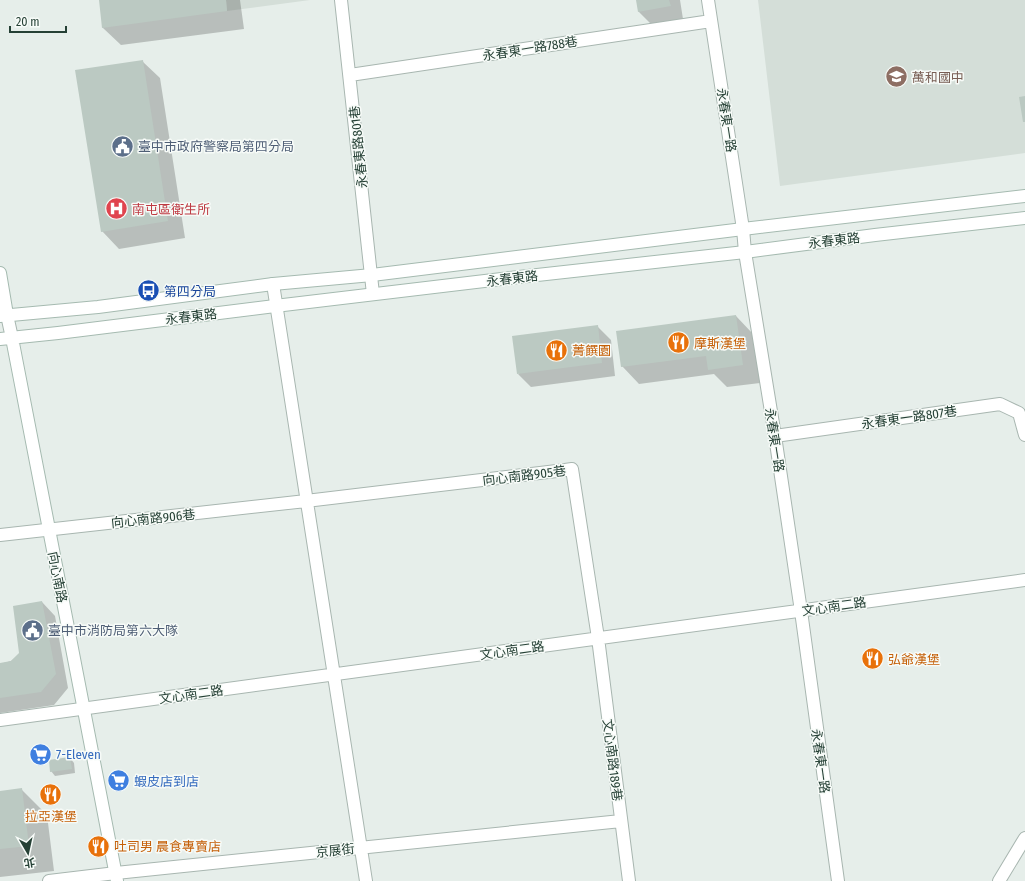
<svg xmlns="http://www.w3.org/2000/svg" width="1025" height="881" viewBox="0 0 1025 881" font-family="'Fira Sans Condensed','Noto Sans TC',sans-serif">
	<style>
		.built { fill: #d4ded8 }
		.shadow { fill: #0003 }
		.building { fill: #bbc9c2 }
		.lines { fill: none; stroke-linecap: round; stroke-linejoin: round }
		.street-casing { stroke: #a8b6b0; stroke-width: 14 }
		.secondary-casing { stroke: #a5bab0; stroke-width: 14 }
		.street { stroke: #fff; stroke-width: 12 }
		.secondary { stroke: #fff; stroke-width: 12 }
		.labels { text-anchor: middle; stroke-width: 3; stroke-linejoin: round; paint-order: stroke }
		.street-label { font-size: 13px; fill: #254035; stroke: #f7fbf8 }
		.education-label { font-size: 13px; fill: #785e54; stroke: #f7fbf8; text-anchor: start }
		.service-label { font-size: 13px; fill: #4e5e75; stroke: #f7fbf8; text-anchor: start }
		.health-label { font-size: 13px; fill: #be3a42; stroke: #f7fbf8; text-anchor: start }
		.transit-label { font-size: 13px; fill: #164399; stroke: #f7fbf8; text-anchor: start }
		.food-label { font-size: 13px; fill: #c56008; stroke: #f7fbf8; text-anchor: start }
		.shop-label { font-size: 13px; fill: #366cbe; stroke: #f7fbf8; text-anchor: start }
	</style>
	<rect width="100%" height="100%" fill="#e6eeea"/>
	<!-- built -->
	<path class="built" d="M 226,0 L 310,0 L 227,11 Z
		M 758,0 L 1025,0 L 1025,153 L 780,186 Z"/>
	<!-- shadow -->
	<path class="shadow" d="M 100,0 L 240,0 L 244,29 L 121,45 L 103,28 Z
		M 637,0 L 680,0 L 683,19 L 652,25 L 639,12 Z
		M 142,61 L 160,78 L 185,238 L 119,249 L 102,231 Z
		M 736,316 L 753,334 L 760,383 L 727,387 L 714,374 L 639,384 L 622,366 Z
		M 597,326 L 611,340 L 615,376 L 531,387 L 518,374 Z
		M 42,602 L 55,616 L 68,688 L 54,705 L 0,713 L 0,664 L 11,661 L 20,653 Z
		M 70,758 L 74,763 L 75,773 L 55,776 L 51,771 Z
		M 22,790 L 47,815 L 54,871 L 0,877 L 0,792 Z"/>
	<!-- building -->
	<path class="building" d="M 99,0 L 226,0 L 227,11 L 102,28 Z
		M 636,0 L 669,0 L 671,6 L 638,12 Z
		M 143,60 L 168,221 L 101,232 L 75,70 Z
		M 1025,96 L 1025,122 L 1023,122 L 1019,97 Z
		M 736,315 L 743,365 L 708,370 L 706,356 L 621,367 L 616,331 Z
		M 598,325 L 602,363 L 517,374 L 512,336 Z
		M 42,601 L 56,674 L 41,692 L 0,698 L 0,663 L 11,661 L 19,653 L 13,606 Z
		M 70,757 L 72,769 L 50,772 L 49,760 Z
		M 22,788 L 29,846 L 0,849 L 0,791 Z"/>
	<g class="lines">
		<defs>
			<path id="street" d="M 341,0 L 373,294
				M 708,0 L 743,229 L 745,252 L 775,436 L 801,611 L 838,881
				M 350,75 L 711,21
				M 273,284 L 366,881
				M 7,315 L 12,338
				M 775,436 L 1000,404 L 1019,413 L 1025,435
				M 0,535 L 306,501 L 565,470 L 572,469 L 598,638 L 629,881
				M 0,720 L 1025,580
				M 49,881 L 116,873 L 621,821
				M 999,881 L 1025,838"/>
			<path id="secondary" d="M 0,273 L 7,315
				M 0,316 L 98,307 L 273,284 L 372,275 L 743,229 L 1025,196
				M 12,338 L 117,881
				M 0,339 L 58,333 L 275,306 L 510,278 L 745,252 L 875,235 L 1025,218"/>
		</defs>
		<!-- street casing -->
		<use href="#street" class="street-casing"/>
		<!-- secondary casing -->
		<use href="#secondary" class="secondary-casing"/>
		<!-- street -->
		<use href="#street" class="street"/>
		<!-- secondary -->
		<use href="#secondary" class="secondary"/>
	</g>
	<!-- icons -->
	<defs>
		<symbol id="school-disc" viewBox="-11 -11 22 22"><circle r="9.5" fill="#8d6e63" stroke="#f7fbf8"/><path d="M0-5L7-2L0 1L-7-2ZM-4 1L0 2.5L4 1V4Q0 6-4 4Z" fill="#fff"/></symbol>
		<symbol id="civic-disc" viewBox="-11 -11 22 22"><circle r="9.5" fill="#5c6f8a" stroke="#f7fbf8"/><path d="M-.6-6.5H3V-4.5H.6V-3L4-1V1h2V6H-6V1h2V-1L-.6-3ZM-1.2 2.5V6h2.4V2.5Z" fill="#fff"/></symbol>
		<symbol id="hospital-disc" viewBox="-11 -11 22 22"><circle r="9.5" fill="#e0444e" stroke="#f7fbf8"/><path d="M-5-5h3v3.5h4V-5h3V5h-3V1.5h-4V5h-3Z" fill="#fff"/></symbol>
		<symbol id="bus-disc" viewBox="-11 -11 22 22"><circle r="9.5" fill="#1a4fb4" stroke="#f7fbf8"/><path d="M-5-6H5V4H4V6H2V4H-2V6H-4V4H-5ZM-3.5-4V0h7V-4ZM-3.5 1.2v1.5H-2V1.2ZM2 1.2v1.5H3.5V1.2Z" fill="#fff"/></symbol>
		<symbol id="restaurant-disc" viewBox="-11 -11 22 22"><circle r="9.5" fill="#e8710a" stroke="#f7fbf8"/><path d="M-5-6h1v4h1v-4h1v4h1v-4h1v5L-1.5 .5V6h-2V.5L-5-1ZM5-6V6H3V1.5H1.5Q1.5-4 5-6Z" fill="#fff"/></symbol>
		<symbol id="supermarket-disc" viewBox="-11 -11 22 22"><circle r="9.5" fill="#3f7fe0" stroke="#f7fbf8"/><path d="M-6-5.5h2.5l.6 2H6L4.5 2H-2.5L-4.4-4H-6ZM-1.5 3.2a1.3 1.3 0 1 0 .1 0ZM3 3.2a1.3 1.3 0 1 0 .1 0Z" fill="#fff"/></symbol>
	</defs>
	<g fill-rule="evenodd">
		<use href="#school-disc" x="884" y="64" width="25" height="25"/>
		<use href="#civic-disc" x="110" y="134" width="25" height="25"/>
		<use href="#hospital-disc" x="104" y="196" width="25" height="25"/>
		<use href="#bus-disc" x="136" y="278" width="25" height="25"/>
		<use href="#restaurant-disc" x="666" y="330" width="25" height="25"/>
		<use href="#restaurant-disc" x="544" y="338" width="25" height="25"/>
		<use href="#civic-disc" x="20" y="618" width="25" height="25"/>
		<use href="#restaurant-disc" x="860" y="646" width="25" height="25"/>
		<use href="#supermarket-disc" x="28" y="742" width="25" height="25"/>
		<use href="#supermarket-disc" x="106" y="768" width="25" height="25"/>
		<use href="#restaurant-disc" x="38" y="782" width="25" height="25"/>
		<use href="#restaurant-disc" x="86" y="834" width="25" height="25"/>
	</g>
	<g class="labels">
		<!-- street labels -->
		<g class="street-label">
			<text transform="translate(530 48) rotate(-9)" y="5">永春東一路788巷</text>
			<text transform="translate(727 120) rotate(81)" y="5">永春東一路</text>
			<text transform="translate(358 147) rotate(-96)" y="5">永春東路801巷</text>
			<text transform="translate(834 240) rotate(-7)" y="5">永春東路</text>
			<text transform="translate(512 278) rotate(-7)" y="5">永春東路</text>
			<text transform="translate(191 316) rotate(-7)" y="5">永春東路</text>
			<text transform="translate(909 417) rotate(-8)" y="5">永春東一路807巷</text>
			<text transform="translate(775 440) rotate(81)" y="5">永春東一路</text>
			<text transform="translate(524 475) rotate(-7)" y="5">向心南路905巷</text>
			<text transform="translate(153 518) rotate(-6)" y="5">向心南路906巷</text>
			<text transform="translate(58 577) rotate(79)" y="5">向心南路</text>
			<text transform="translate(834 606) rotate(-8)" y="5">文心南二路</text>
			<text transform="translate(512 650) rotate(-8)" y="5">文心南二路</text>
			<text transform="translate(191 694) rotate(-8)" y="5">文心南二路</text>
			<text transform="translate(613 760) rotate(83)" y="5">文心南路189巷</text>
			<text transform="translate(821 761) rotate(82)" y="5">永春東一路</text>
			<text transform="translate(335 850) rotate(-6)" y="5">京展街</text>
		</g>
		<!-- education labels -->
		<g class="education-label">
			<text x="912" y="82">萬和國中</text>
		</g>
		<!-- service labels -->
		<g class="service-label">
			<text x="138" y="151">臺中市政府警察局第四分局</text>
			<text x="48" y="635">臺中市消防局第六大隊</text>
		</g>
		<!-- health labels -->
		<g class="health-label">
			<text x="132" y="214">南屯區衛生所</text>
		</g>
		<!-- transit labels -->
		<g class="transit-label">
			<text x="164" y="296">第四分局</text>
		</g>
		<!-- food labels -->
		<g class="food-label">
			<text x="694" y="348">摩斯漢堡</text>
			<text x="572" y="355">菁饌園</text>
			<text x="888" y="664">弘爺漢堡</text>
			<text x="51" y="821" text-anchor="middle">拉亞漢堡</text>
			<text x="114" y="851">吐司男 晨食專賣店</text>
		</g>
		<!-- shop labels -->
		<g class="shop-label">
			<text x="56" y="759">7-Eleven</text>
			<text x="134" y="786">蝦皮店到店</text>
		</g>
	</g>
	<!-- north arrow -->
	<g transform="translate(28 853) rotate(171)" stroke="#f7fbf8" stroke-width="3" paint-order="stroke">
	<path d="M0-3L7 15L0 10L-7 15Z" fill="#254035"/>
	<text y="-6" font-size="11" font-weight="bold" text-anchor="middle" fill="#254035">北</text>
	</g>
	<!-- scale -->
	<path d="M10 26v6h56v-6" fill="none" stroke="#254035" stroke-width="2"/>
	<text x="16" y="26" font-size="12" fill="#254035" stroke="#f7fbf8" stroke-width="3" paint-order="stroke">20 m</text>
</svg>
